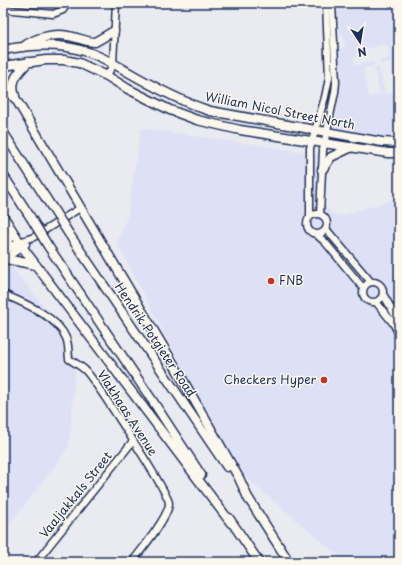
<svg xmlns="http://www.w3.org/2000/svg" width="402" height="565" viewBox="0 0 402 565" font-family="'Playpen Sans',sans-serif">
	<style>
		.built { fill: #dee1f5 }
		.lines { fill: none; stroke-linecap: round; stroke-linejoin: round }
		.minor-casing { stroke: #1b2f5e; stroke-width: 9 }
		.major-casing { stroke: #1b2f5e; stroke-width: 11 }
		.minor { stroke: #fbf7ec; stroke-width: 6 }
		.major { stroke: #fbf7ec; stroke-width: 8 }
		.major-bridge-casing { stroke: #1b2f5e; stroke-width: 11; stroke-linecap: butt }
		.major-bridge { stroke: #fbf7ec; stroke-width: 8 }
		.poi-dot { fill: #c8321e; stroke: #fbf7ec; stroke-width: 1.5 }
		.labels { text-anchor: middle; stroke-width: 3; stroke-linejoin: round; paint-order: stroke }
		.street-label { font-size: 12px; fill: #1b2f5e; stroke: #fbf7ec }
		.poi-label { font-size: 12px; fill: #1b2f5e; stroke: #fbf7ec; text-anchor: start }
	</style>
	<rect width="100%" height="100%" fill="#eaeaf1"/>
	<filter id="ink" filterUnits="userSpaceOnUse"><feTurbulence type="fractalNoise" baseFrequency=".025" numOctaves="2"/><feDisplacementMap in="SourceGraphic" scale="8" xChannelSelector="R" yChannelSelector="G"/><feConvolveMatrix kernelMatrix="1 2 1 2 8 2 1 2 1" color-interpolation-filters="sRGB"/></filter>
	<g filter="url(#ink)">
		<!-- built -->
		<path class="built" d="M 338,3 L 399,3 L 399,41 L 391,43 L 392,50 L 399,49 L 399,60 L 380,64 L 380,60 L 390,58 L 387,44 L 356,51 L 357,56 L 353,57 L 355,65 L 373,62 L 374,63 L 374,66 L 363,68 L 369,97 L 380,94 L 374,68 L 379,67 L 385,94 L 396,92 L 390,64 L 399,62 L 399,138 L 386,138 L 333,130 L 340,89 L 339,49 L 345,47 L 343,35 L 339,36 Z
			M 141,128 L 316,154 L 325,157 L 322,201 L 332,214 L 340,216 L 399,198 L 399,562 L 355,562 L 340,557 L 237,470 L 205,418 L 167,339 L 117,243 L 127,217 Z
			M 3,256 L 73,342 L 75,371 L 69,447 L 3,533 Z"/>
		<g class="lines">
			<defs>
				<path id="minor" d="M 3,9 L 53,14 L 63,10 L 68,3
					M 107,76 L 113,64 L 116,3
					M307 224a10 10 0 1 1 20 0a10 10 0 1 1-20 0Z
					M 320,214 L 323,150 L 335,92 L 336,83 L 332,3
					M 310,217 L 310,148 L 325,97 L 329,78 L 326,3
					M 326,229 L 371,282
					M 317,235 L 325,242 L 363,288
					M 4,252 L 19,242 L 34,237 L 80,208
					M 4,260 L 26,244
					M363 292a10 10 0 1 1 20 0a10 10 0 1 1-20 0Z
					M 3,294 C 24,303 57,316 66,338 C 69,344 68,352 69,359 C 75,363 81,366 86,371 C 98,385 168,492 169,503 C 169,517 141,550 132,562
					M 383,294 L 399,322
					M 376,302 L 393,323 L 399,334
					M 36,562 L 133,441"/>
				<path id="major" d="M 23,47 C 34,38 54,33 68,36 C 77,37 86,42 95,42 L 114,31
					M 3,50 C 29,45 59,43 84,51 C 100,55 114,64 128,72 C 154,87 182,102 210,111 L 382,142 L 399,143
					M 3,66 L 46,60 L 64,60 L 79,63 L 107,76 L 128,89 L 170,110 L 197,120 L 240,130 L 388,153 L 399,153
					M 3,83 L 17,101 L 176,368 L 239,478 L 249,500
					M 15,96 C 9,81 19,72 28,62
					M 3,132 L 51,206
					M 322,170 L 331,157 L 352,147
					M 3,175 L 31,218
					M 3,216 L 26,252 L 231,523
					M 69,234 L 227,467
					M 48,246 L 152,400 L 201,475
					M 4,252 L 7,247 L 12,230
					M 6,259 L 36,265
					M 247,496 L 289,562
					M 229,518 L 259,562"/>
			</defs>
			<!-- minor casing -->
			<use href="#minor" class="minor-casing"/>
			<!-- major casing -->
			<use href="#major" class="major-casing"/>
			<!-- minor -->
			<use href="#minor" class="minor"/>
			<!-- major -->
			<use href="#major" class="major"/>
			<defs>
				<path id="major-bridge" d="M 51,206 L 69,234
					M 31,218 L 48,246"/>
			</defs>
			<!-- major-bridge casing -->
			<use href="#major-bridge" class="major-bridge-casing"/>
			<!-- major-bridge -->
			<use href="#major-bridge" class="major-bridge"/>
		</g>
	</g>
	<!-- markers -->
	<g class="poi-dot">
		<circle cx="271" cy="281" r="4"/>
		<circle cx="324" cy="380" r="4"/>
	</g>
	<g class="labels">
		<!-- street labels -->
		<g class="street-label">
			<text transform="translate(280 111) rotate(11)" y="4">William Nicol Street North</text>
			<text transform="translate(155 340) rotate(56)" y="4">Hendrik Potgieter Road</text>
			<text transform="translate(127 413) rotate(57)" y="4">Vlakhaas Avenue</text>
			<text transform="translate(76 495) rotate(-51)" y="4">Vaaljakkals Street</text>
		</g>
		<!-- poi labels -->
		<g class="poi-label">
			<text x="279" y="285">FNB</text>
			<text x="316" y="384" text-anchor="end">Checkers Hyper</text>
		</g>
	</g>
	<!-- margin -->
	<rect width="402" height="565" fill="none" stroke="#fbf7ec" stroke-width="16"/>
	<rect x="8" y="8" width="386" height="549" fill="none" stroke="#1b2f5e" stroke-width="1.5" filter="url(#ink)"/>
	<!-- north arrow -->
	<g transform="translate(360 42) rotate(168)" stroke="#fbf7ec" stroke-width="3" paint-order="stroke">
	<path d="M0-3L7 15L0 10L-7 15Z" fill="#1b2f5e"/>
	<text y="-6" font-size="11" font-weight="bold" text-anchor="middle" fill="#1b2f5e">N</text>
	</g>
</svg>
